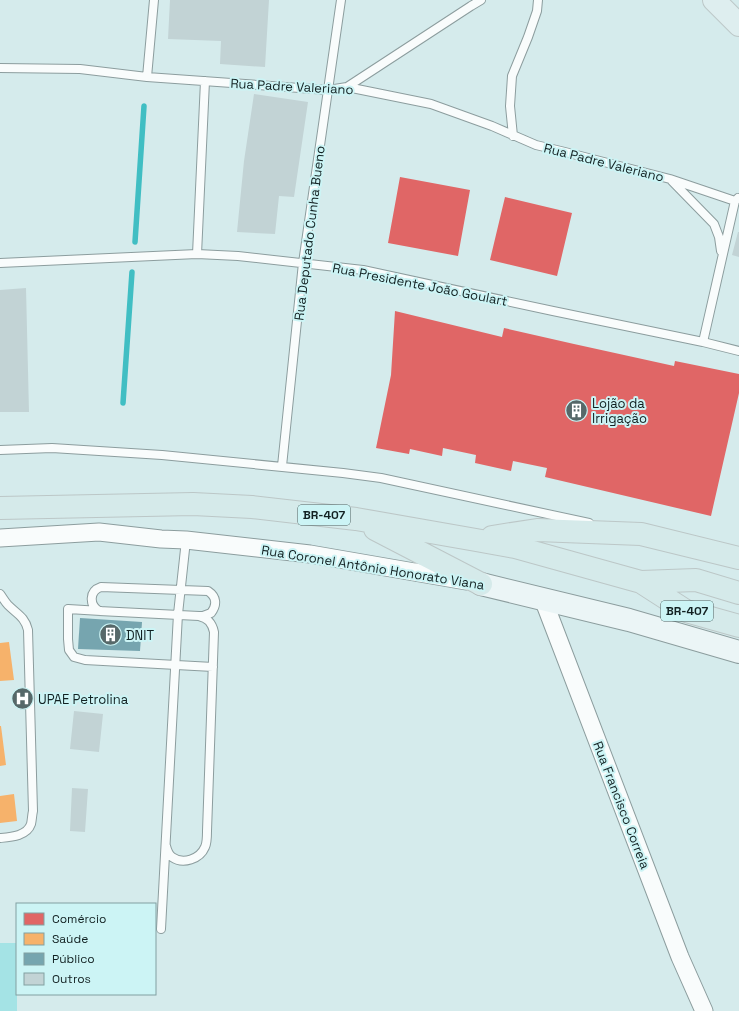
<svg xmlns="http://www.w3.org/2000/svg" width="739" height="1011" viewBox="0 0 739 1011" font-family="'Space Grotesk',sans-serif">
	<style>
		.pitch { fill: #a4e3e5 }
		.shops { fill: #e06666 }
		.health { fill: #f6b26b }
		.public { fill: #76a5af }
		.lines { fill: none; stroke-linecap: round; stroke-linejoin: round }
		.stream { stroke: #40bec3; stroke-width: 5.5 }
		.building { fill: #c2d3d5 }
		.service-casing { stroke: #8c9d9e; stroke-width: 10 }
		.minor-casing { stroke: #8c9d9e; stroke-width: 19 }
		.secondary-casing { stroke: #8c9d9e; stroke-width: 24 }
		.primary-casing { stroke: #bcc7c7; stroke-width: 24 }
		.trunk-casing { stroke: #bcc7c7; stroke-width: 24 }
		.service { stroke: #f9fcfc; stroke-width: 8 }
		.minor { stroke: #f9fcfc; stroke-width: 17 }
		.secondary { stroke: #ebf5f6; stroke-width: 22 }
		.primary { stroke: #deeeef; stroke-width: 22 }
		.trunk { stroke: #d5eaea; stroke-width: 22 }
		.labels { text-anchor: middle; stroke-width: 4; stroke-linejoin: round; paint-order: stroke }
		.shield { fill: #ccf4f5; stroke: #4a6061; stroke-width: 1 }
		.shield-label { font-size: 12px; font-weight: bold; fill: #122122 }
		.street-label { font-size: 13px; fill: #122122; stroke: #ccf4f5 }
		.poi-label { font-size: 13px; fill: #122122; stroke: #ccf4f5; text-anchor: start }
	</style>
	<rect width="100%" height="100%" fill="#d5ebec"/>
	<!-- pitch -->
	<path class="pitch" d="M 0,943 L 17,943 L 17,1011 L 0,1011 Z"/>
	<!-- shops -->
	<path class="shops" d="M 400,177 L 470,190 L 458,256 L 388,243 Z
		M 505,197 L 572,213 L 557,276 L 490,260 Z
		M 395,311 L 502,337 L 504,328 L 574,344 L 674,366 L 675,361 L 739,374 L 739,393 L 711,516 L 545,477 L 547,468 L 513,461 L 511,471 L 475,463 L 476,455 L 443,448 L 442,456 L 410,449 L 409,454 L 376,448 L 391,375 Z"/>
	<!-- health -->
	<path class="health" d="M 9,642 L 14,680 L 0,681 L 0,643 Z
		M 0,726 L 1,726 L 6,765 L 0,766 Z
		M 14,794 L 17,821 L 0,823 L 0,796 Z"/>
	<!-- public -->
	<path class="public" d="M 80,618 L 142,622 L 140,651 L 78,649 Z"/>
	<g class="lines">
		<!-- stream -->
		<path class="stream" d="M 135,242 L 144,106
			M 123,403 L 132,272"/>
	</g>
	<!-- building -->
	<path class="building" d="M 170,0 L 269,0 L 265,67 L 220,64 L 221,41 L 168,39 Z
		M 254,94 L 308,102 L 294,197 L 279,196 L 275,234 L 237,232 L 244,161 Z
		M 738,232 L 739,232 L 739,257 L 732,255 Z
		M 26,288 L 29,412 L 0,412 L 0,290 Z
		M 74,711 L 103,714 L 99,752 L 70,749 Z
		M 72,788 L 88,789 L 85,832 L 70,831 Z"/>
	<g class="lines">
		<defs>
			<path id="service" d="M 0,68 L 80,69 L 147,77 L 328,90 L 347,87 L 431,104 L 492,126 L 536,145 L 565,152 L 670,179 L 735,201
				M 147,77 L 154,0
				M 347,87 L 471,6 L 481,0
				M 513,136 L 510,106 L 512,76 L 528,37 L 537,11 L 538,0
				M 672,181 L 714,224 L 719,237 L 721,251
				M 197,254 L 205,81
				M 0,263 L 197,254 L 238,256 L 363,270 L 553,311 L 703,342 L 739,351
				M 703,342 L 735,201 L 738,198
				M 0,450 L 52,448 L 162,455 L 343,473 L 381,478 L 589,523
				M 282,466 L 303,263 L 341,0
				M 0,594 C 3,598 5,602 8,605 C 17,614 25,617 28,630 L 33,811 C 32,815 32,820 31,824 C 27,836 11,837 0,838
				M 101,611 L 68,609 L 68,639 L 69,650 L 74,657 L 85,660 L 213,667
				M 166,846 C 167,850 168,854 172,857 C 183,865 200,859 205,847 C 207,843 207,836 207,831 L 214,632 C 212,623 208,618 199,616 L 99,611 C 89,605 89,591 101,587 L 208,591 C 217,597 217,605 211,613 L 203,616 L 199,616
				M 161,929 L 178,614 L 186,540"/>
			<path id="minor" d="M 0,538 L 99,532 L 161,539 L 186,540 L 310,554 L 466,581
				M 543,599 L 680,957 L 704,1011"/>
			<path id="secondary" d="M 481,584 L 629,620 L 739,652"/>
			<path id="primary" d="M 714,0 L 739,25"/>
			<path id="trunk" d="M 0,508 L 193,504 L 252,507 L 356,519 L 476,540 L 515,547 L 641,582 L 696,580 L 739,593
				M 375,529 L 481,584
				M 492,537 L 537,530 L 641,534 L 739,558
				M 641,582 L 686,611 L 739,626"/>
		</defs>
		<!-- service casing -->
		<use href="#service" class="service-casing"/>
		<!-- minor casing -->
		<use href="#minor" class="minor-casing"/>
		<!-- secondary casing -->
		<use href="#secondary" class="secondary-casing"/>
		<!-- primary casing -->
		<use href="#primary" class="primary-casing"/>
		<!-- trunk casing -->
		<use href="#trunk" class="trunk-casing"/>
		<!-- service -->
		<use href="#service" class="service"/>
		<!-- minor -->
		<use href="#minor" class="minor"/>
		<!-- secondary -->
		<use href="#secondary" class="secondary"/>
		<!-- primary -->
		<use href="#primary" class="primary"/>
		<!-- trunk -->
		<use href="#trunk" class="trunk"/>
	</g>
	<!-- icons -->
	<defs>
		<symbol id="building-disc" viewBox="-11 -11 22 22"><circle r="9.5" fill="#566869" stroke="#ccf4f5"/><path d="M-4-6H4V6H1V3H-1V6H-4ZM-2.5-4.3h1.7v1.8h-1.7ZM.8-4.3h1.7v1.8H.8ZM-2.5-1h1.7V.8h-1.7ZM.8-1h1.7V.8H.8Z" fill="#fff"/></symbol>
		<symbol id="hospital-disc" viewBox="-11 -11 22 22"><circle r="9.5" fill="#566869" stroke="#ccf4f5"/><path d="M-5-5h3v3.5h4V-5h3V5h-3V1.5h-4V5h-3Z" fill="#fff"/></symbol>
	</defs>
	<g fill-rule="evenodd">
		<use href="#building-disc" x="564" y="398" width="25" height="25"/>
		<use href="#building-disc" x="98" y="622" width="25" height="25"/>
		<use href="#hospital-disc" x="10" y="686" width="25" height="25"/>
	</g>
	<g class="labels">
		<!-- shield labels -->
		<g class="shield">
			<rect x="298" y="505" width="52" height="20" rx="3"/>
			<rect x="661" y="601" width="52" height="20" rx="3"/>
		</g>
		<g class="shield-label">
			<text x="324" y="519">BR-407</text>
			<text x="687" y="615">BR-407</text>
		</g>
		<!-- street labels -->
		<g class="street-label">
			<text transform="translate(292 86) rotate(3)" y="5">Rua Padre Valeriano</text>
			<text transform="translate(604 162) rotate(14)" y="5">Rua Padre Valeriano</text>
			<text transform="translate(309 233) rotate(-83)" y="5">Rua Deputado Cunha Bueno</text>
			<text transform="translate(420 284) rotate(11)" y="5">Rua Presidente João Goulart</text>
			<text transform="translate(373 567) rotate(9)" y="5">Rua Coronel Antônio Honorato Viana</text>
			<text transform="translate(622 805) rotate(69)" y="5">Rua Francisco Correia</text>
		</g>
		<!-- poi labels -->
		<g class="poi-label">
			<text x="592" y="408">Lojão da<tspan x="592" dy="15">Irrigação</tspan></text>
			<text x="126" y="640">DNIT</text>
			<text x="38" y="704">UPAE Petrolina</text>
		</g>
	</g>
	<!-- legend -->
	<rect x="16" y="903" width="140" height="92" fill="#ccf4f5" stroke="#82a0a1"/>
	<rect x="24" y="913" width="20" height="12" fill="#e06666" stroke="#82a0a1"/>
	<text x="52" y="923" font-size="12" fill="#122122">Comércio</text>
	<rect x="24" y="933" width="20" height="12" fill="#f6b26b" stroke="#82a0a1"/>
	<text x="52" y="943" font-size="12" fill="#122122">Saúde</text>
	<rect x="24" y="953" width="20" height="12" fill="#76a5af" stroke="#82a0a1"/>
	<text x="52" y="963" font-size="12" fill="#122122">Público</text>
	<rect x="24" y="973" width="20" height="12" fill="#c2d3d5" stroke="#82a0a1"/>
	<text x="52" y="983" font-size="12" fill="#122122">Outros</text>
</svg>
